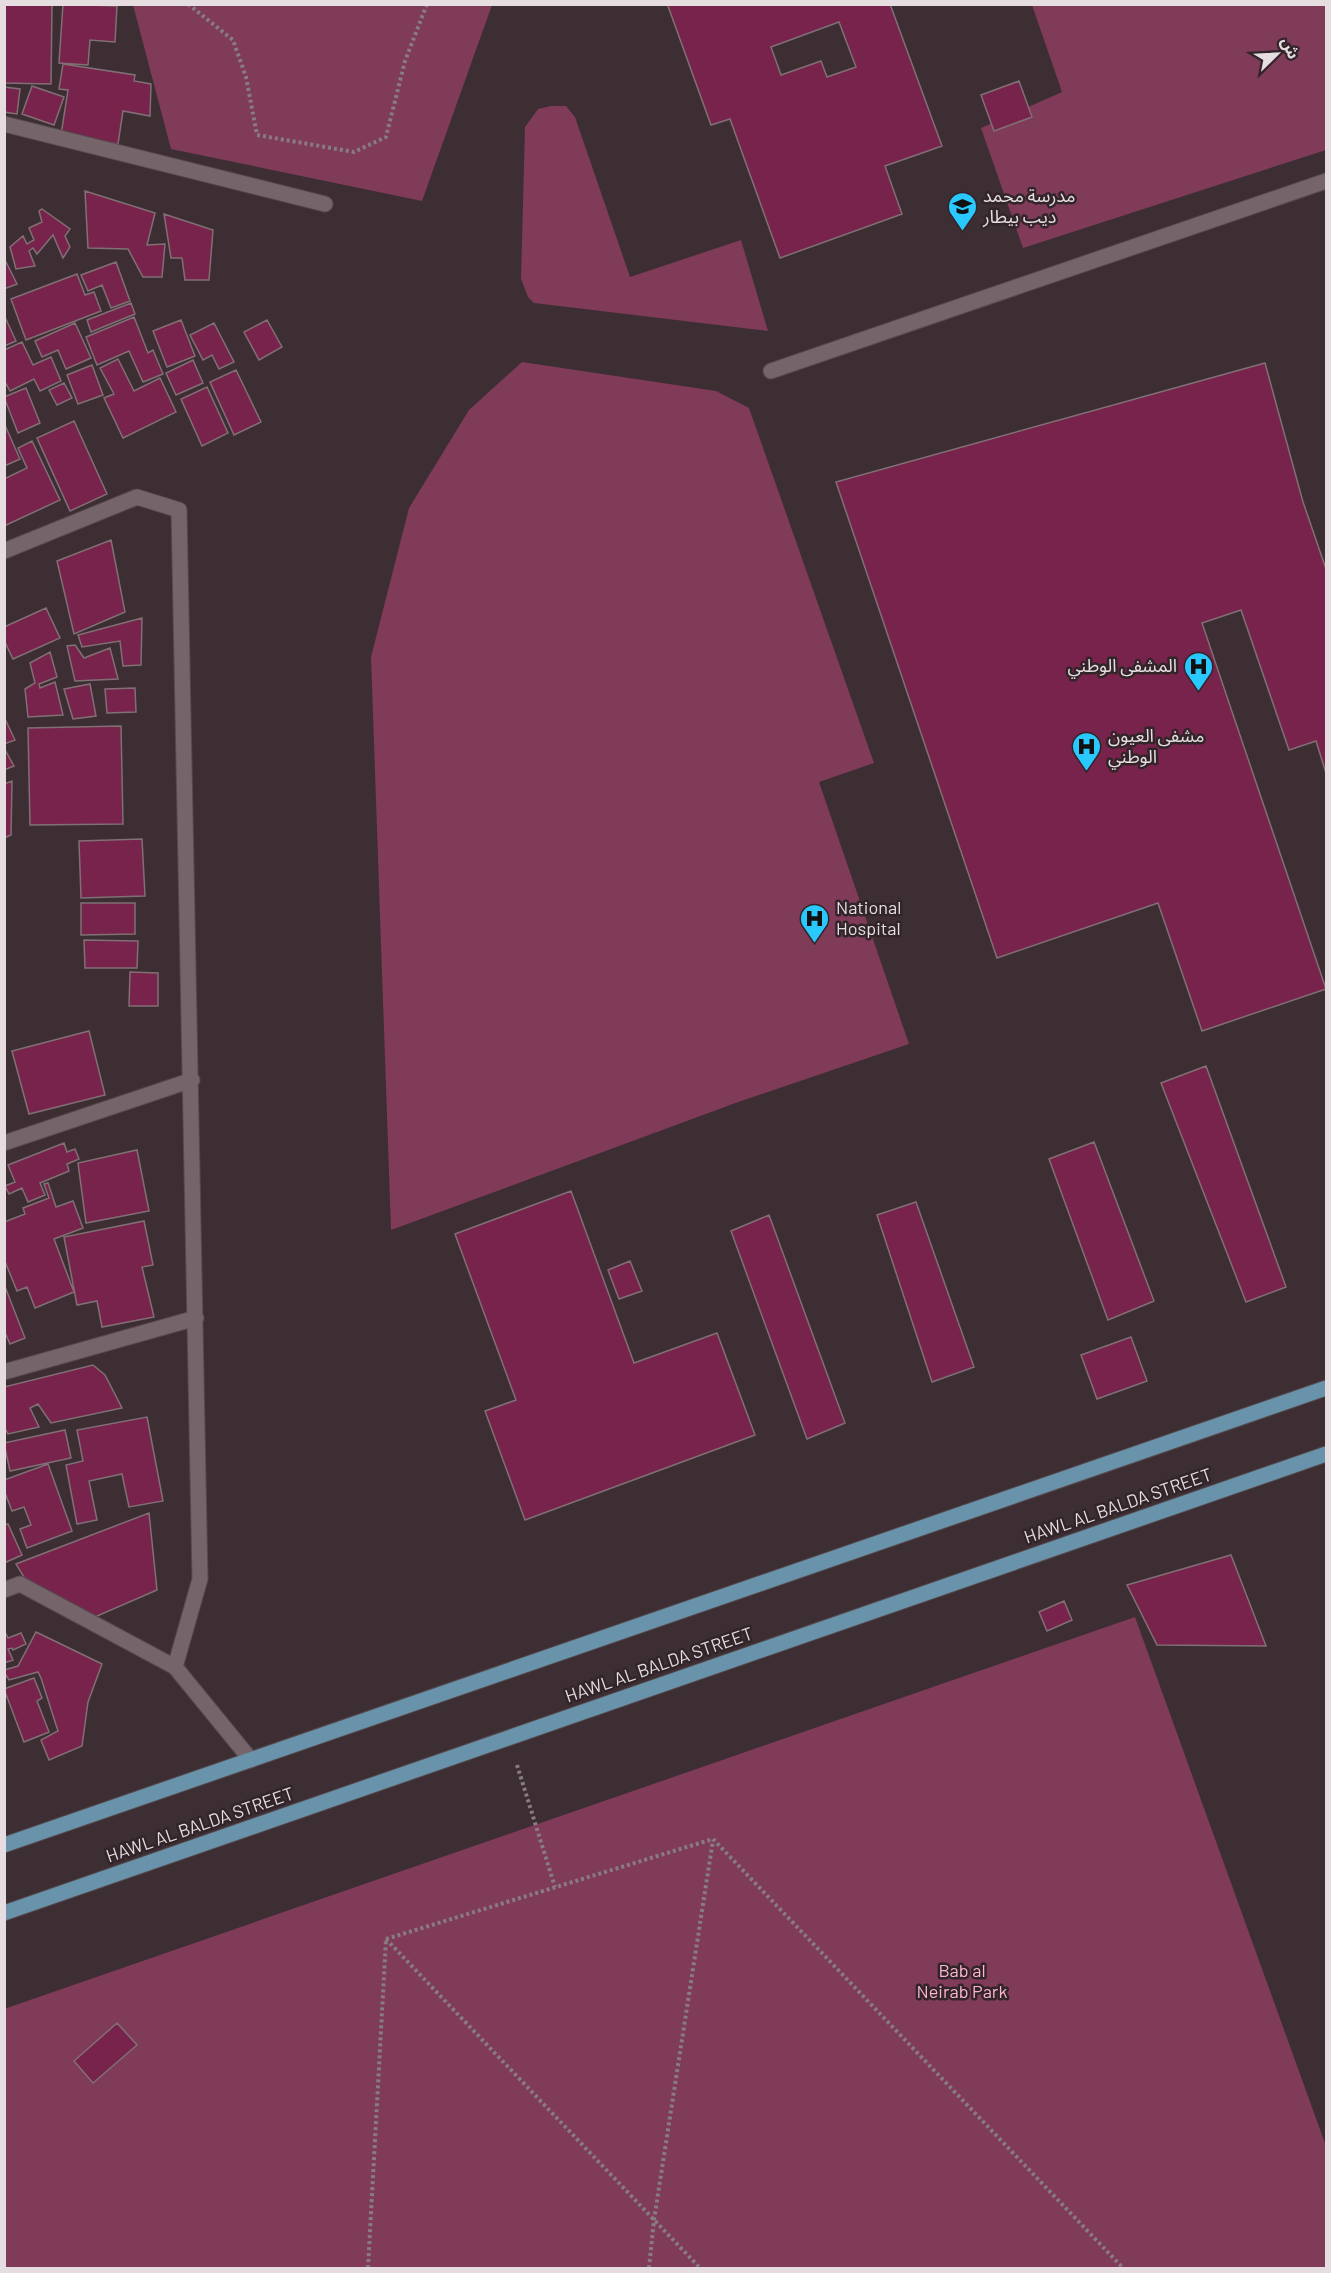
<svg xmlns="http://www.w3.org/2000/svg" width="1331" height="2273" viewBox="0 0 1331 2273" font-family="Barlow,'Noto Sans Arabic',sans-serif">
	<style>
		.green { fill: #7f3b58 }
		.building { fill: #77234b; stroke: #807075; stroke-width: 1.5; fill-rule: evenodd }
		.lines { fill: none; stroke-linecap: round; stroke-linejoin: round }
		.service-casing { stroke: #564a4e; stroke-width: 17 }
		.minor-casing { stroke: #564a4e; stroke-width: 17 }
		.primary-casing { stroke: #564a4e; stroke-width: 17 }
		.path { stroke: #887c81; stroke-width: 4; stroke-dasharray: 3 3; stroke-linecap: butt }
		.service { stroke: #75646a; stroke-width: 15 }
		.minor { stroke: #75646a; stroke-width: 15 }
		.primary { stroke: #6893ab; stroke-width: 15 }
		.labels { text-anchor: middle; stroke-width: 5; stroke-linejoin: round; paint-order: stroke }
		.poi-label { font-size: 18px; fill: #e6dde0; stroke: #32252a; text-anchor: start }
		.street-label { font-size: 18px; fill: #e6dde0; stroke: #32252a }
		.park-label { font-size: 18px; fill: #ffb4d0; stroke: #32252a }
	</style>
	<rect width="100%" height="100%" fill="#3d2e34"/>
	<!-- green -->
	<path class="green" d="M 133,5 L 133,4 L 492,5 L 422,201 L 171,149 Z
		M 1032,5 L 1326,5 L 1326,150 L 1023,248 L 981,128 L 1062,92 Z
		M 551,106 L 566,106 L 575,117 L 630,277 L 741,240 L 768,331 L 534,303 L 528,297 L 521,279 L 525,127 L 538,109 Z
		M 522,362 L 716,391 L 749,408 L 874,763 L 819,782 L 909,1044 L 741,1101 L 391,1230 L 371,657 L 409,508 L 469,410 Z
		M 1135,1617 L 1326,2146 L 1326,2268 L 5,2268 L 4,2009 Z"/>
	<!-- building -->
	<path class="building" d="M 4,4 L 52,4 L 51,84 L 4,83 Z
		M 63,4 L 117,6 L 115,42 L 90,40 L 88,65 L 59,63 Z
		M 671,4 L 890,4 L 942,146 L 885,166 L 902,214 L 780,258 L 730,119 L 711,125 L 668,6 ZM 839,22 L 856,67 L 827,77 L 821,61 L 781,75 L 771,47 Z
		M 63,64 L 135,75 L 134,81 L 151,84 L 150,116 L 123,111 L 118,144 L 61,135 L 68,90 L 59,89 Z
		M 1019,81 L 1032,117 L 994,131 L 981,95 Z
		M 32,86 L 64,97 L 54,125 L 22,114 Z
		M 4,87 L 20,89 L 17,114 L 4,112 Z
		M 85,191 L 155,213 L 147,245 L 165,244 L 162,277 L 143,277 L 128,249 L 88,248 Z
		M 42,209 L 70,229 L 65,236 L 70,247 L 63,258 L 53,235 L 37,254 L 33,248 L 29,251 L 35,266 L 16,269 L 10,247 L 23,236 L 27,244 L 34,240 L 29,228 L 42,222 L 39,211 Z
		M 164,214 L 213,230 L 209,280 L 185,280 L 182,258 L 171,258 Z
		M 4,258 L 17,284 L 4,289 Z
		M 116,262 L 130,301 L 111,308 L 102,285 L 88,291 L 81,275 Z
		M 77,274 L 85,295 L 94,292 L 101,311 L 26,340 L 11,299 Z
		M 131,303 L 135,314 L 91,332 L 87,320 Z
		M 4,315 L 16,341 L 4,346 Z
		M 134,317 L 148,353 L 153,350 L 163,374 L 143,382 L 129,351 L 97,365 L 86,337 Z
		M 181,320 L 195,356 L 167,367 L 153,331 Z
		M 267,320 L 282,347 L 259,360 L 244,332 Z
		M 75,323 L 91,358 L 66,369 L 58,350 L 42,357 L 35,341 Z
		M 214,323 L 234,362 L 219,369 L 212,355 L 203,360 L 190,335 Z
		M 22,342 L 33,365 L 51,357 L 61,381 L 40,391 L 34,379 L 10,391 L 4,380 L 4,350 Z
		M 118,359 L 134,391 L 160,378 L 176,412 L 123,438 L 104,398 L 114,394 L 100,368 Z
		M 193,360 L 203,383 L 176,395 L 166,373 Z
		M 1265,363 L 1303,502 L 1326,569 L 1326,773 L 1316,741 L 1289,750 L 1241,610 L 1202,623 L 1326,989 L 1202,1031 L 1158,903 L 997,958 L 836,482 Z
		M 92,365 L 103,395 L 78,404 L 67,375 Z
		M 236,370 L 261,422 L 234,435 L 210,382 Z
		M 64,383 L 72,398 L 57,405 L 49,390 Z
		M 207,387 L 228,433 L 202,446 L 181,399 Z
		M 26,388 L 40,423 L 18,433 L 4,397 Z
		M 74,421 L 107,494 L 70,511 L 37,438 Z
		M 4,423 L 20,459 L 4,466 Z
		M 32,441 L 60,500 L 4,526 L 4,479 L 27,468 L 18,448 Z
		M 111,540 L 125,612 L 74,634 L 57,561 Z
		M 46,608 L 60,638 L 13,659 L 4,640 L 4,627 Z
		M 142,618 L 141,665 L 123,666 L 120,641 L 82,647 L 78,635 Z
		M 75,645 L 84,658 L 110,648 L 118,679 L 75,681 L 67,646 Z
		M 50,652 L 57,677 L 39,684 L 40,688 L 55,682 L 63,715 L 28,717 L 25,689 L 35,683 L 30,663 Z
		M 90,684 L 96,716 L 73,719 L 64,689 Z
		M 135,688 L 136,712 L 107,713 L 105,689 Z
		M 4,717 L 15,740 L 4,744 Z
		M 121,726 L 123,824 L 30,825 L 28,728 Z
		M 4,748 L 14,766 L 4,770 Z
		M 12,781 L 11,835 L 4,838 L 4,784 Z
		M 142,839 L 145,896 L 81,898 L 79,841 Z
		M 81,903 L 135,903 L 135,934 L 81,935 Z
		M 84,940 L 138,941 L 137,968 L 85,968 Z
		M 130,972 L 158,973 L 158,1006 L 129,1006 Z
		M 89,1031 L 105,1095 L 29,1114 L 12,1051 Z
		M 1206,1066 L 1286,1287 L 1246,1302 L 1161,1083 Z
		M 1094,1142 L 1154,1301 L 1108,1320 L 1049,1159 Z
		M 64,1143 L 67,1152 L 75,1149 L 79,1159 L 67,1164 L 69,1171 L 40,1183 L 45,1195 L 28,1202 L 22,1188 L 9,1194 L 5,1186 L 15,1182 L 8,1165 Z
		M 137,1150 L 149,1211 L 86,1223 L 78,1163 Z
		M 48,1183 L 56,1207 L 73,1201 L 83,1228 L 54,1239 L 74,1292 L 35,1308 L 27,1287 L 17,1291 L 4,1259 L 4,1222 L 25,1214 L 23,1208 L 49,1198 L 44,1184 Z
		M 571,1191 L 634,1363 L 717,1333 L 755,1435 L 525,1520 L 485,1411 L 516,1400 L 455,1234 Z
		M 916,1202 L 974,1367 L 932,1382 L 877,1215 Z
		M 769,1215 L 845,1423 L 807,1439 L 731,1231 Z
		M 144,1221 L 153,1265 L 142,1267 L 154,1317 L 102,1327 L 97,1301 L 77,1305 L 64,1237 Z
		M 630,1261 L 642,1291 L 619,1299 L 608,1270 Z
		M 4,1284 L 25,1338 L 10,1344 L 4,1330 Z
		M 1131,1337 L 1147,1381 L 1097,1399 L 1081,1355 Z
		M 93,1365 L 105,1375 L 122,1408 L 51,1423 L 38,1404 L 30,1408 L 39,1427 L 8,1434 L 4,1426 L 4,1387 Z
		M 147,1417 L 163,1501 L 129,1507 L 122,1474 L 89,1481 L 97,1520 L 77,1524 L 66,1465 L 83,1461 L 77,1430 Z
		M 65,1430 L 71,1458 L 10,1471 L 4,1443 Z
		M 48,1464 L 72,1531 L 27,1548 L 20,1529 L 31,1525 L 24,1507 L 12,1511 L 4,1490 L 4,1480 Z
		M 149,1513 L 157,1590 L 95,1617 L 25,1579 L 16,1564 Z
		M 8,1524 L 22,1555 L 4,1563 L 4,1525 Z
		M 1231,1555 L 1266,1646 L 1157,1645 L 1127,1585 Z
		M 1064,1601 L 1072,1620 L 1047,1631 L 1039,1612 Z
		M 4,1630 L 8,1638 L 21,1633 L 26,1644 L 13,1650 L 12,1648 L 8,1649 L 13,1660 L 4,1663 Z
		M 36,1632 L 102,1664 L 88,1702 L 82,1746 L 49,1760 L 41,1740 L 58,1731 L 41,1678 L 38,1672 L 9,1680 L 4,1672 L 4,1670 L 18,1666 Z
		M 34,1678 L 42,1698 L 37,1701 L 49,1732 L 24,1742 L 4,1689 Z
		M 117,2023 L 137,2045 L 93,2083 L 74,2061 Z"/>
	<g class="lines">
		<defs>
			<path id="service" d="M 771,371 L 1326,181"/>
			<path id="minor" d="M 4,124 L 325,204
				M 4,551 L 137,497 L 179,510 L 200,1579 L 175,1667
				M 4,1143 L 192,1080
				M 4,1372 L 196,1318
				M 4,1590 L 20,1584 L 175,1667 L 251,1760"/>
			<path id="primary" d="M 4,1845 L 1326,1388
				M 4,1913 L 1326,1454"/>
		</defs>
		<!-- service casing -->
		<use href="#service" class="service-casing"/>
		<!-- minor casing -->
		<use href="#minor" class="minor-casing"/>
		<!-- primary casing -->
		<use href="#primary" class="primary-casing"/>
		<!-- path -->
		<path class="path" d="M 188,4 L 233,40 L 246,77 L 257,135 L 354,152 L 386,137 L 405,61 L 427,4
			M 517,1765 L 555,1887
			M 386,1939 L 713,1839 L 1123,2268
			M 386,1939 L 700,2268
			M 368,2268 L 386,1939
			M 649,2268 L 654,2220 L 713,1840"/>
		<!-- service -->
		<use href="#service" class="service"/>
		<!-- minor -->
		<use href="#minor" class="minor"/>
		<!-- primary -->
		<use href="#primary" class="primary"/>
	</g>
	<!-- icons -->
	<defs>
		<symbol id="school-pin" viewBox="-11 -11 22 30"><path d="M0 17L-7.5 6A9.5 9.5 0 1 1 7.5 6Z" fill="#29c8ff" stroke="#32252a"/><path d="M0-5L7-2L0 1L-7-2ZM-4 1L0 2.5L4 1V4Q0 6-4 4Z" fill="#111"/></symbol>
		<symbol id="hospital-pin" viewBox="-11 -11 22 30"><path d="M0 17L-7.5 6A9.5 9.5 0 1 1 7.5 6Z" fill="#29c8ff" stroke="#32252a"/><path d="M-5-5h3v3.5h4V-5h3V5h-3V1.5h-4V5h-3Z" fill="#111"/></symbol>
	</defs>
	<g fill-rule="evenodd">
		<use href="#school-pin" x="946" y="190" width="33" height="45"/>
		<use href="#hospital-pin" x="1182" y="650" width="33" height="45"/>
		<use href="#hospital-pin" x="1070" y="730" width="33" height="45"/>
		<use href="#hospital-pin" x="798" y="902" width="33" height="45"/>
	</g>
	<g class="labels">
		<!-- poi labels -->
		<g class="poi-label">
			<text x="983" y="202">مدرسة محمد<tspan x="983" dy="21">ديب بيطار</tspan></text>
			<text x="1177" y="672" text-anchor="end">المشفى الوطني</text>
			<text x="1108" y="742">مشفى العيون<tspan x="1108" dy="21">الوطني</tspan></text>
			<text x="836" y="914">National<tspan x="836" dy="21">Hospital</tspan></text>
		</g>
		<!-- street labels -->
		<g class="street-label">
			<text transform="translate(1118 1506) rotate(-19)" y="6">HAWL AL BALDA STREET</text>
			<text transform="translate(659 1665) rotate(-19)" y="6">HAWL AL BALDA STREET</text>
			<text transform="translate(200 1825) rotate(-19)" y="6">HAWL AL BALDA STREET</text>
		</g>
		<!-- park labels -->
		<g class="park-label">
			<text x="962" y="1977">Bab al<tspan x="962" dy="21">Neirab Park</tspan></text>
		</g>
	</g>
	<!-- border -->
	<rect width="1331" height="2273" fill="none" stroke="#e6dde0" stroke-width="12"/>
	<!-- north arrow -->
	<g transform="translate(1277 54) rotate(66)" stroke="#32252a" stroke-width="4.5" paint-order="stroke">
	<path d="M0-4.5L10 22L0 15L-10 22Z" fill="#e6dde0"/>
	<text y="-9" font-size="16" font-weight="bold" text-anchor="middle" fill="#e6dde0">ش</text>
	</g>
</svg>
